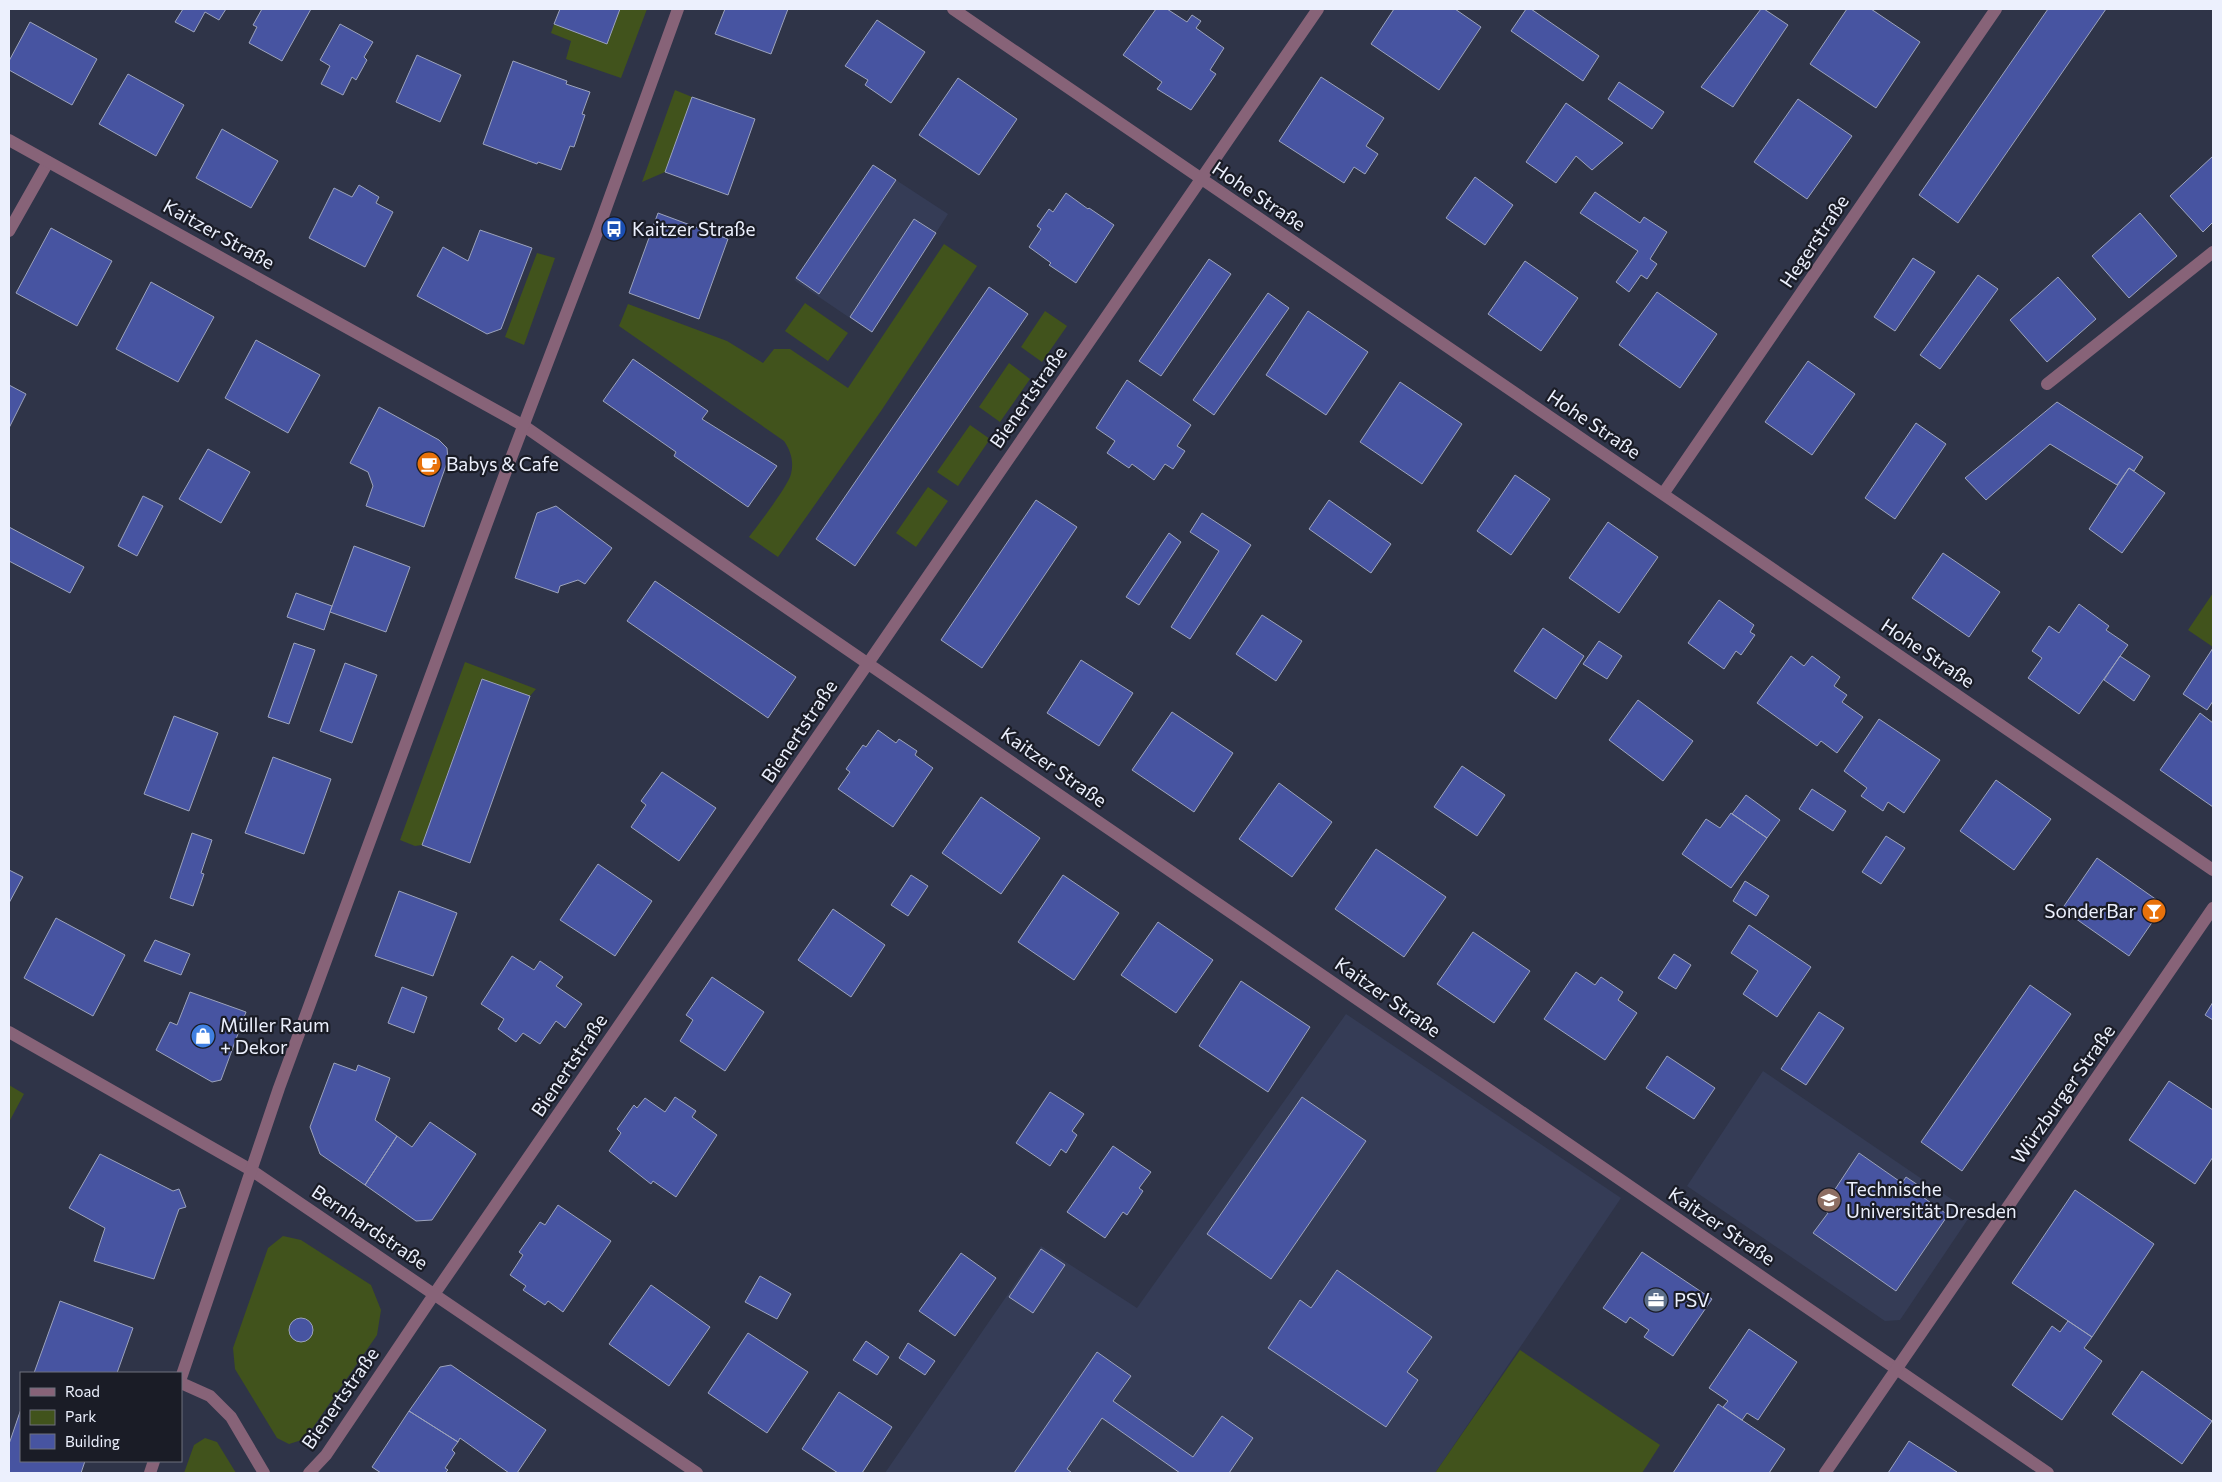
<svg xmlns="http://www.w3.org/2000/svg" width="2222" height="1482" viewBox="0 0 2222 1482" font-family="Commissioner,sans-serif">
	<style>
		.built { fill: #353c56 }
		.green { fill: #41531c }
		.building { fill: #4754a1; stroke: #9ca3bc }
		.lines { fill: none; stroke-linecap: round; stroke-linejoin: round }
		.service { stroke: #876378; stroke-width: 12 }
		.minor { stroke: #876378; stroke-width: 12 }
		.tertiary { stroke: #876378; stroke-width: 12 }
		.labels { text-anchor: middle; stroke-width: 4.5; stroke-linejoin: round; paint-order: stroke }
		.street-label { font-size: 19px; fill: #ecf0fd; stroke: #1a1c26 }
		.poi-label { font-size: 19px; fill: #ecf0fd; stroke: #1a1c26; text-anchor: start }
	</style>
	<rect width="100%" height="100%" fill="#2f3448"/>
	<!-- built -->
	<path class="built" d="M 873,165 L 948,214 L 872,333 L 794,280 Z
		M 1346,1014 L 1621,1198 L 1435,1473 L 885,1473 L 1041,1246 L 1137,1308 Z
		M 1763,1071 L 1972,1213 L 1900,1320 L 1885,1321 L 1687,1186 Z"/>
	<!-- green -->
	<path class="green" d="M 620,9 L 647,9 L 621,78 L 566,59 L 571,41 L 551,33 L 554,24 L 607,43 Z
		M 675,90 L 692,97 L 665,172 L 642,182 Z
		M 944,244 L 977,266 L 881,411 L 778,557 L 749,537 C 758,525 788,486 791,474 C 794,462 791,451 784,441 L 619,326 L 628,304 L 727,341 L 763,363 L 774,349 L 790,349 L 848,388 Z
		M 537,253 L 555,258 L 524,345 L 505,337 Z
		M 805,303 L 848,333 L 828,361 L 785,331 Z
		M 1045,311 L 1067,326 L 1042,362 L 1021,347 Z
		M 1009,363 L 1030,379 L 1000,422 L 979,407 Z
		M 970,425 L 990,439 L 958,486 L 937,472 Z
		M 928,487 L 948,501 L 916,547 L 896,533 Z
		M 2213,593 L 2213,647 L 2188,630 Z
		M 465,662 L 536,689 L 530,696 L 481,679 L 422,845 L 415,846 L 400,840 Z
		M 9,1085 L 24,1094 L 9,1122 Z
		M 283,1236 L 301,1240 L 371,1285 L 381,1310 L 377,1335 L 305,1439 L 289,1444 L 277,1438 L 235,1369 L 233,1348 L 268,1248 Z
		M 1520,1350 L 1660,1445 L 1642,1473 L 1435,1473 Z
		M 205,1438 L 217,1442 L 236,1473 L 184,1473 L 194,1445 Z"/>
	<!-- building -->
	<path class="building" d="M 183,9 L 226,9 L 219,20 L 205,12 L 194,32 L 175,22 Z
		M 262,9 L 311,9 L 282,61 L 249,43 L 257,27 L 253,25 Z
		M 560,9 L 620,9 L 607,44 L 554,24 Z
		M 725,9 L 788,9 L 771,54 L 715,34 Z
		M 1156,9 L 1167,9 L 1187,22 L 1192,15 L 1201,21 L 1196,28 L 1224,48 L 1210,70 L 1216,74 L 1191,110 L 1157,89 L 1162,82 L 1123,55 Z
		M 1394,9 L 1455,9 L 1481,27 L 1439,90 L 1371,44 Z
		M 1526,9 L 1531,9 L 1599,56 L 1583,81 L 1511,31 Z
		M 1761,9 L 1764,9 L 1788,25 L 1733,107 L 1701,87 Z
		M 1847,9 L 1871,9 L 1920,42 L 1876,108 L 1810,64 Z
		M 2048,9 L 2106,9 L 1958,223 L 1919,195 Z
		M 877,20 L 925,52 L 891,103 L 865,85 L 868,80 L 845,66 Z
		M 30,22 L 97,59 L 72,105 L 9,70 L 9,61 Z
		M 340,24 L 373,42 L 364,57 L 367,60 L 356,80 L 352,77 L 343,95 L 321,84 L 330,66 L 320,60 Z
		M 417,55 L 461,75 L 440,122 L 396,102 Z
		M 513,61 L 567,81 L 566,84 L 590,92 L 582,114 L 585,115 L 574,147 L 570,146 L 561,170 L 538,162 L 537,164 L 483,144 Z
		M 128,74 L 184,105 L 156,156 L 99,124 Z
		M 1321,77 L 1384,118 L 1366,146 L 1378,154 L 1365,174 L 1354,167 L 1344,183 L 1279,141 Z
		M 958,78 L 1017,119 L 979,175 L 919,135 Z
		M 1619,82 L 1664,112 L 1652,129 L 1608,99 Z
		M 692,97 L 755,119 L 728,195 L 665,172 Z
		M 1798,99 L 1852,136 L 1807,199 L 1754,162 Z
		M 1566,103 L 1623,143 L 1592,170 L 1576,156 L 1556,183 L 1526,162 Z
		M 222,129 L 278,161 L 251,208 L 196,178 Z
		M 2213,156 L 2213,222 L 2203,232 L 2170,196 Z
		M 873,165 L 896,180 L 819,294 L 796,278 Z
		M 1475,177 L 1513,205 L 1485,245 L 1446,218 Z
		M 359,185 L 379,197 L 376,203 L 393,212 L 365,267 L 309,238 L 334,188 L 352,197 Z
		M 1595,192 L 1640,223 L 1644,217 L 1667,232 L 1650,259 L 1657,264 L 1647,279 L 1641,275 L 1629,292 L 1616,282 L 1638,251 L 1580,213 Z
		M 1066,193 L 1088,209 L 1089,208 L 1114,225 L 1076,283 L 1049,265 L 1051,263 L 1029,247 L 1041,229 L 1037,226 L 1049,209 L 1053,212 Z
		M 658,213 L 728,239 L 699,319 L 629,293 Z
		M 2140,213 L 2177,256 L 2129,298 L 2092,256 Z
		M 914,219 L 936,233 L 872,332 L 850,317 Z
		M 51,228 L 112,261 L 77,326 L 16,293 Z
		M 480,230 L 532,248 L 501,329 L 487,334 L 417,296 L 443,247 L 468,261 Z
		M 1913,258 L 1935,272 L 1895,331 L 1874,317 Z
		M 1209,259 L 1231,274 L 1161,376 L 1139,361 Z
		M 1525,261 L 1578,298 L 1541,351 L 1488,314 Z
		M 1978,275 L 1998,289 L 1940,369 L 1920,355 Z
		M 2058,277 L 2096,319 L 2047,362 L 2010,320 Z
		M 151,282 L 214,317 L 178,382 L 116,349 Z
		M 989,287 L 1028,314 L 855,566 L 816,539 Z
		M 1657,292 L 1717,334 L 1680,388 L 1619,345 Z
		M 1268,293 L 1289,308 L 1214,415 L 1193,400 Z
		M 1308,311 L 1368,352 L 1326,415 L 1266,375 Z
		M 256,340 L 320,375 L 288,433 L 225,398 Z
		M 633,359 L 708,411 L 702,419 L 777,466 L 748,507 L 674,456 L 676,452 L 603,401 Z
		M 1808,361 L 1855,394 L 1812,455 L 1765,422 Z
		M 1127,380 L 1191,425 L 1177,446 L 1185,451 L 1173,469 L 1165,464 L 1154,480 L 1132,464 L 1129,468 L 1107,453 L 1115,441 L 1096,428 Z
		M 1400,382 L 1462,424 L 1422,484 L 1360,442 Z
		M 9,385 L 26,394 L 9,428 Z
		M 2057,402 L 2143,457 L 2134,471 L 2129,468 L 2117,485 L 2050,444 L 1986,500 L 1965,478 Z
		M 379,407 L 439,440 L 447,448 L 448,460 L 424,527 L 366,506 L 373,486 L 368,472 L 350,463 Z
		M 1916,423 L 1946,444 L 1895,519 L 1865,498 Z
		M 208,449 L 250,472 L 221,523 L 179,499 Z
		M 2129,468 L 2165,493 L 2122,553 L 2089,529 Z
		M 1515,475 L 1550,499 L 1511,555 L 1477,531 Z
		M 143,496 L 163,506 L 137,556 L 118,546 Z
		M 1036,500 L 1077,527 L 982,668 L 941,640 Z
		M 1329,500 L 1391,544 L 1371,573 L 1309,529 Z
		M 556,506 L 612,548 L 585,584 L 578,580 L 560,586 L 558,593 L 515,578 L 537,513 Z
		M 1202,513 L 1251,545 L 1190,639 L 1171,627 L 1219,551 L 1190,532 Z
		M 1608,522 L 1658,557 L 1619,613 L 1569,578 Z
		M 9,527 L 84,567 L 70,593 L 9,561 Z
		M 1169,533 L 1181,542 L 1139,605 L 1126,597 Z
		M 354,546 L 410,567 L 386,632 L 330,612 Z
		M 1943,553 L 2000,592 L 1969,637 L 1912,598 Z
		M 655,581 L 796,677 L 768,718 L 627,621 Z
		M 296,593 L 332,606 L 324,630 L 287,617 Z
		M 1719,600 L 1754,625 L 1750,632 L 1755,635 L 1741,655 L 1736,651 L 1724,669 L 1688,643 Z
		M 2079,604 L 2109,626 L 2106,630 L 2128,645 L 2079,714 L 2028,678 L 2042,658 L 2032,651 L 2049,626 L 2059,633 Z
		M 1262,615 L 1302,641 L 1276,681 L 1236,654 Z
		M 1543,628 L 1584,656 L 1556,699 L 1514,671 Z
		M 1599,641 L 1622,656 L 1607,679 L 1583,664 Z
		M 294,643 L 315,650 L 289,724 L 268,717 Z
		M 2213,648 L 2213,701 L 2207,710 L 2183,694 Z
		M 1791,656 L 1804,666 L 1812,656 L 1840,677 L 1834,686 L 1847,695 L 1842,702 L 1863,717 L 1837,753 L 1821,741 L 1817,746 L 1757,703 Z
		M 2120,656 L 2150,676 L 2134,701 L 2104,680 Z
		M 1081,660 L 1133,693 L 1099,746 L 1047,713 Z
		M 345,663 L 377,675 L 352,743 L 320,731 Z
		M 482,679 L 530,696 L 470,863 L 422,845 Z
		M 1638,700 L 1693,741 L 1663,781 L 1609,740 Z
		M 1172,712 L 1233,753 L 1194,812 L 1132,770 Z
		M 2200,713 L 2213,723 L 2213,807 L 2160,770 Z
		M 174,716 L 218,733 L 189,811 L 144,794 Z
		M 1879,719 L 1940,760 L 1904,813 L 1888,802 L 1883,811 L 1861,796 L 1867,788 L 1844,771 Z
		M 878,730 L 896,743 L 899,739 L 917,751 L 915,755 L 933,768 L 893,827 L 838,789 L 850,772 L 846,769 L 863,745 L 866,747 Z
		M 273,757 L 331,779 L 304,854 L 245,833 Z
		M 1462,766 L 1505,795 L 1477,836 L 1434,807 Z
		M 662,772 L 716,808 L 679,861 L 631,827 L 646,805 L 641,801 Z
		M 1996,780 L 2051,819 L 2014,870 L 1960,831 Z
		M 1279,783 L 1332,822 L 1292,877 L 1239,839 Z
		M 1812,789 L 1846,811 L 1833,831 L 1799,809 Z
		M 1746,795 L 1780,820 L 1767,838 L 1732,814 Z
		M 981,797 L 1040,838 L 1001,894 L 942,853 Z
		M 1731,813 L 1767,838 L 1731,888 L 1682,854 L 1706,819 L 1720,828 Z
		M 192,833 L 212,840 L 201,873 L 204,874 L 193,906 L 170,898 Z
		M 1886,836 L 1905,848 L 1881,884 L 1862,872 Z
		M 1376,849 L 1446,897 L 1404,957 L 1335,909 Z
		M 2097,858 L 2164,905 L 2129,956 L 2062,909 Z
		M 598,864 L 652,901 L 615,956 L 560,920 Z
		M 9,870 L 23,877 L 9,903 Z
		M 911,875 L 928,886 L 908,916 L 891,905 Z
		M 1063,875 L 1119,913 L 1074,980 L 1018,942 Z
		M 1745,881 L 1769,896 L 1756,916 L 1733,901 Z
		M 399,891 L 457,913 L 433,976 L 375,956 Z
		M 833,909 L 885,945 L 851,997 L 798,960 Z
		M 56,918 L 125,955 L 93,1016 L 24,978 Z
		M 1158,922 L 1213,960 L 1176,1013 L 1121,975 Z
		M 1749,925 L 1811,967 L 1777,1017 L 1743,994 L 1758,971 L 1731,953 Z
		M 1473,932 L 1530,971 L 1494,1023 L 1437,984 Z
		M 155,940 L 190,954 L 181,975 L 144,961 Z
		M 1674,954 L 1691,965 L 1676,989 L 1658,978 Z
		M 512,956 L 534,970 L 540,961 L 563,977 L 556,986 L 582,1004 L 565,1028 L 556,1021 L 540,1044 L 523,1033 L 516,1042 L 498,1029 L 504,1019 L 481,1004 Z
		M 1576,972 L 1595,985 L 1601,977 L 1623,992 L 1618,1000 L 1637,1013 L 1605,1060 L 1544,1019 Z
		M 712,977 L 764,1012 L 725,1071 L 680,1041 L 693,1020 L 686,1015 Z
		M 1241,981 L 1310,1027 L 1268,1092 L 1199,1046 Z
		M 2030,985 L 2071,1014 L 1962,1171 L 1921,1142 Z
		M 402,987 L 427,997 L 414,1033 L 388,1023 Z
		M 190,992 L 246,1012 L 221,1080 L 212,1082 L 156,1050 L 170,1022 L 177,1025 Z
		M 2213,1002 L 2213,1020 L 2205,1015 Z
		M 1819,1012 L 1844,1028 L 1806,1085 L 1781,1069 Z
		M 1667,1056 L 1715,1088 L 1694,1119 L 1646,1088 Z
		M 334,1063 L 356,1071 L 358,1065 L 390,1078 L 375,1120 L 397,1136 L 365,1185 L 320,1154 L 310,1127 Z
		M 2169,1081 L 2213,1110 L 2213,1157 L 2195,1184 L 2129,1140 Z
		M 1050,1092 L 1084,1114 L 1072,1131 L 1077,1135 L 1066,1153 L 1061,1149 L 1050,1166 L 1016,1143 Z
		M 675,1097 L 696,1111 L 692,1117 L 717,1135 L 676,1197 L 653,1181 L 651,1184 L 609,1151 L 621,1133 L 617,1129 L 634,1105 L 637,1108 L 645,1098 L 665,1112 Z
		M 1302,1097 L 1366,1141 L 1271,1279 L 1207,1234 Z
		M 430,1122 L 476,1154 L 432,1220 L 416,1221 L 365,1185 L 397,1136 L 412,1147 Z
		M 1113,1146 L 1151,1172 L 1139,1188 L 1143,1191 L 1127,1215 L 1123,1212 L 1105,1238 L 1067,1212 Z
		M 1859,1153 L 1902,1183 L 1906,1177 L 1924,1189 L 1920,1195 L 1948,1215 L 1896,1291 L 1813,1233 L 1828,1213 L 1822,1209 Z
		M 100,1154 L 173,1191 L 179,1189 L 186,1207 L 179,1209 L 154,1279 L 94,1261 L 105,1228 L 69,1208 Z
		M 2075,1190 L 2154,1244 L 2092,1337 L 2012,1283 Z
		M 558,1205 L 611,1241 L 563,1312 L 548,1301 L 545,1305 L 523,1290 L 526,1286 L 510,1275 L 523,1255 L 519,1252 L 540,1222 L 545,1225 Z
		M 1041,1249 L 1065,1265 L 1033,1313 L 1009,1297 Z
		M 1642,1252 L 1712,1299 L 1673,1356 L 1644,1337 L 1649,1330 L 1630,1317 L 1626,1323 L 1603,1308 Z
		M 961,1253 L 996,1278 L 955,1336 L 919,1311 Z
		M 1337,1270 L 1432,1337 L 1407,1372 L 1418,1380 L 1386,1427 L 1268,1348 L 1300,1300 L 1311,1308 Z
		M 760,1276 L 791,1294 L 777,1319 L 745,1302 Z
		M 651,1285 L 710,1327 L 669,1386 L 609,1344 Z
		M 60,1301 L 133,1328 L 117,1373 L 34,1373 Z
		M289 1330a12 12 0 1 1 24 0a12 12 0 1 1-24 0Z
		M 2068,1321 L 2092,1337 L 2084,1348 L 2102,1361 L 2062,1420 L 2012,1385 L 2052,1326 L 2060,1332 Z
		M 1749,1329 L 1797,1362 L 1758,1420 L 1747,1413 L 1742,1420 L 1723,1407 L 1728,1401 L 1709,1388 Z
		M 748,1333 L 808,1372 L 767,1433 L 708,1393 Z
		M 866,1341 L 889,1357 L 877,1375 L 853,1360 Z
		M 908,1343 L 935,1361 L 925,1375 L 899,1358 Z
		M 1097,1352 L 1131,1376 L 1113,1401 L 1193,1457 L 1222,1416 L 1253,1438 L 1229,1473 L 1180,1473 L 1102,1418 L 1067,1469 L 1072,1473 L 1014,1473 Z
		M 451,1365 L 546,1430 L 517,1473 L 509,1473 L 460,1438 L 458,1442 L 409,1411 L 440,1367 Z
		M 2142,1371 L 2212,1421 L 2182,1464 L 2112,1414 Z
		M 839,1392 L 892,1427 L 862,1473 L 838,1473 L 802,1449 Z
		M 1718,1404 L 1785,1449 L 1769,1473 L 1673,1473 Z
		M 21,1409 L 21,1461 L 85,1461 L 81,1473 L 9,1473 L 9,1444 Z
		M 409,1411 L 458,1442 L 452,1450 L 455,1453 L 445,1468 L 448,1470 L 445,1473 L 381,1473 L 372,1467 Z
		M 1909,1441 L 1957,1472 L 1958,1473 L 1888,1473 Z"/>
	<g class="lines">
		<!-- service -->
		<path class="service" d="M 9,231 L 48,162
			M 2047,384 L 2213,252"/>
		<!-- minor -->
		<path class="minor" d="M 953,9 L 2213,870
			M 9,140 L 524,426 L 759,589 L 2048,1473
			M 1663,494 L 1996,9
			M 9,1032 L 251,1170 L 697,1473
			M 309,1473 L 326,1455 L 435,1293 L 1318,9"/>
		<!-- tertiary -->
		<path class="tertiary" d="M 181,1378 L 279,1088 L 505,474 L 598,230 L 678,9
			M 181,1383 L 210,1396 L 231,1417 L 264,1473
			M 150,1473 L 154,1461
			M 1825,1473 L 2213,908"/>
	</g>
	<!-- icons -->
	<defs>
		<symbol id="bus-disc" viewBox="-11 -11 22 22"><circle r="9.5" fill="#1a4fb4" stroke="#1a1c26"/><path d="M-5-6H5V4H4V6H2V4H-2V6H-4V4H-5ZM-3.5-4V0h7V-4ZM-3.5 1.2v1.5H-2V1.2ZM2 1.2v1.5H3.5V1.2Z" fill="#fff"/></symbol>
		<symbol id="cafe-disc" viewBox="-11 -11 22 22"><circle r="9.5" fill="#e8710a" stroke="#1a1c26"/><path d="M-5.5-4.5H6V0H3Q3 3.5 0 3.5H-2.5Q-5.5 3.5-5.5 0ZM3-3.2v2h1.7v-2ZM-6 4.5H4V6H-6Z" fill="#fff"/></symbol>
		<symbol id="bar-disc" viewBox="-11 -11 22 22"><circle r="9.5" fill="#e8710a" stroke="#1a1c26"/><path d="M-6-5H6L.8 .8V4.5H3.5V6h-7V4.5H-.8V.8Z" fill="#fff"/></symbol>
		<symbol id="shop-disc" viewBox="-11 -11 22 22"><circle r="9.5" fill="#3f7fe0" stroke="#1a1c26"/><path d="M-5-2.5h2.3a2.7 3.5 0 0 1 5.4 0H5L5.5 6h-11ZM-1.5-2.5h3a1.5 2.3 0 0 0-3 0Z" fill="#fff"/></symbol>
		<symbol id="university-disc" viewBox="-11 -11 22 22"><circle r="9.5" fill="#8d6e63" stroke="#1a1c26"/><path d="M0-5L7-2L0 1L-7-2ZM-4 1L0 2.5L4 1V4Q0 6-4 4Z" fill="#fff"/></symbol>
		<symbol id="office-disc" viewBox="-11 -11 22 22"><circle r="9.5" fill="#5c6f8a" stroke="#1a1c26"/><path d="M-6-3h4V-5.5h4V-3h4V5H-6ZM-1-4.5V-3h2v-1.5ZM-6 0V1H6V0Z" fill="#fff"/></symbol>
	</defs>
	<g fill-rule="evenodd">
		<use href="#bus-disc" x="600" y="215" width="28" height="28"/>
		<use href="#cafe-disc" x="415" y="450" width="28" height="28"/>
		<use href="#bar-disc" x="2140" y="897" width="28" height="28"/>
		<use href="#shop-disc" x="189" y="1022" width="28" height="28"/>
		<use href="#university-disc" x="1815" y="1186" width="28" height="28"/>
		<use href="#office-disc" x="1642" y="1286" width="28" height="28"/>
	</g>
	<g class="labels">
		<!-- street labels -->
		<g class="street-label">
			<text transform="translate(1259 196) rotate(34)" y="7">Hohe Straße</text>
			<text transform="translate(219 234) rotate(29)" y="7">Kaitzer Straße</text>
			<text transform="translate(1814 241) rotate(-56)" y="7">Hegerstraße</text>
			<text transform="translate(1028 397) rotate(-55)" y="7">Bienertstraße</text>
			<text transform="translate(1594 424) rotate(34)" y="7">Hohe Straße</text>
			<text transform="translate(1928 653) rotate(34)" y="7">Hohe Straße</text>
			<text transform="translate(799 731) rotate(-56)" y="7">Bienertstraße</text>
			<text transform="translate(1054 767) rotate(35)" y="7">Kaitzer Straße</text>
			<text transform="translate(1388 997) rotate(35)" y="7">Kaitzer Straße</text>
			<text transform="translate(569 1065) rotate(-56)" y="7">Bienertstraße</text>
			<text transform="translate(2063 1094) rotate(-55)" y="7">Würzburger Straße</text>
			<text transform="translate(1722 1226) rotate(34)" y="7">Kaitzer Straße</text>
			<text transform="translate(370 1227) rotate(34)" y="7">Bernhardstraße</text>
			<text transform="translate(340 1398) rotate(-55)" y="7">Bienertstraße</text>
		</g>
		<!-- poi labels -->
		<g class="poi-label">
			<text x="632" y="236">Kaitzer Straße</text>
			<text x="446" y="471">Babys &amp; Cafe</text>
			<text x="2136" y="918" text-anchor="end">SonderBar</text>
			<text x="220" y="1032">Müller Raum<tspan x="220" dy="22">+ Dekor</tspan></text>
			<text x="1846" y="1196">Technische<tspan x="1846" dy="22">Universität Dresden</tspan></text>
			<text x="1674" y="1307">PSV</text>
		</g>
	</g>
	<!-- border -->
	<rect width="2222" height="1482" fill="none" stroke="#ecf0fd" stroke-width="20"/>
	<!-- legend -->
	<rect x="20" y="1372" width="162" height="90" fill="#1a1c26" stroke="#6e717c"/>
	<rect x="30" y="1388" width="25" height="8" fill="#876378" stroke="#6e717c"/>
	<text x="65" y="1397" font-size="15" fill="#ecf0fd">Road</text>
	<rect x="30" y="1410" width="25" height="15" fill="#41531c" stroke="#6e717c"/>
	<text x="65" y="1422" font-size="15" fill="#ecf0fd">Park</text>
	<rect x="30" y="1434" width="25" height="15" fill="#4754a1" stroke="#6e717c"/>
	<text x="65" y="1447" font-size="15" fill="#ecf0fd">Building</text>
</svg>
